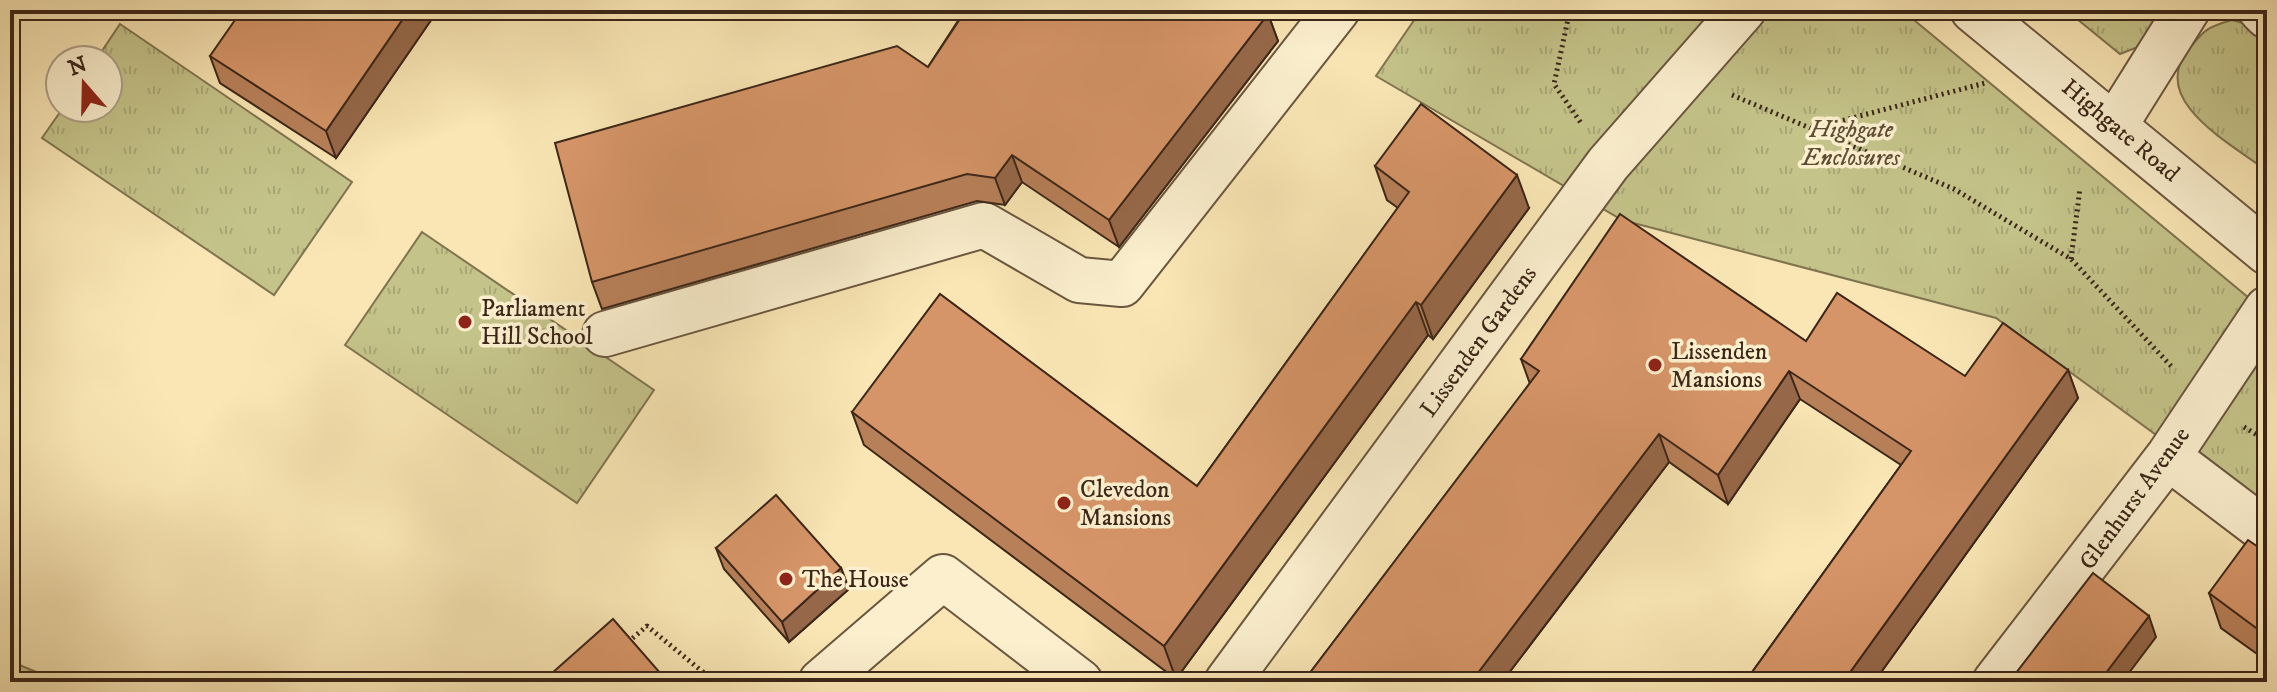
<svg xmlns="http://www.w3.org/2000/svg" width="2277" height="692" viewBox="0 0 2277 692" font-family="'IM FELL DW Pica',serif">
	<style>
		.park { fill: url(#park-tufts); stroke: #807450; stroke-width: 2 }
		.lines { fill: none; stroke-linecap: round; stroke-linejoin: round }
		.minor-casing { stroke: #6a563f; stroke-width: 48 }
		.path { stroke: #3b2618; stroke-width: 5; stroke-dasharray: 2 4; stroke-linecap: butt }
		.minor { stroke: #fbefce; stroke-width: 44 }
		.wall { fill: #b88059; stroke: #3b2618; stroke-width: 2 }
		.shaded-wall { fill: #966849; stroke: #3b2618; stroke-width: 2 }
		.building { fill: #d69568; stroke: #3b2618; stroke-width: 2 }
		.poi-dot { fill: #8f2418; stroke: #fbefce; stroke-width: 3 }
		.labels { text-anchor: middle; stroke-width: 7; stroke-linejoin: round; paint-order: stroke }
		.park-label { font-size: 24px; font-style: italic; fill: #5d4d34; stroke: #fbefce }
		.street-label { font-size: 24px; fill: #3b2618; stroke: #fbefce }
		.poi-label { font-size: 24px; fill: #3b2618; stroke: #fbefce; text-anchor: start }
	</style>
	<defs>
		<pattern id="park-tufts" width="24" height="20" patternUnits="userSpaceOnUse" patternTransform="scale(2)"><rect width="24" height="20" fill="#c4c389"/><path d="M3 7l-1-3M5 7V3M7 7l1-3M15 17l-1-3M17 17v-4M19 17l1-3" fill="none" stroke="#a9a776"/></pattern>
	</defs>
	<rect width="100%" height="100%" fill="#f9e6b4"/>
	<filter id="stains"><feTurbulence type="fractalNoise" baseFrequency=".0025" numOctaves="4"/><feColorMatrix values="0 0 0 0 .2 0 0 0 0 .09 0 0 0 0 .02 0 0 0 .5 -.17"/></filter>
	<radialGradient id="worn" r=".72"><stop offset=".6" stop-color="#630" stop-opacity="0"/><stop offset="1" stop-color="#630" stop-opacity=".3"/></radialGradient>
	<!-- park -->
	<path class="park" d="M 1421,10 L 1902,10 L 2267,313 L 2267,516 L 1996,318 L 1622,220 L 1376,76 Z
		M 2066,10 L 2165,10 L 2143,45 L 2120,54 Z
		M 2232,20 L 2250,25 L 2267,41 L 2267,171 C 2232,144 2148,101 2188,50 C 2204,30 2207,27 2232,20 Z
		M 120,24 L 352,182 L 274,295 L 42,138 L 63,108 L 108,108 L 108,60 L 96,60 Z
		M 422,232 L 654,390 L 577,503 L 345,345 Z
		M 10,661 L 60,682 L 10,682 Z"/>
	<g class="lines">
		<defs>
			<path id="minor" d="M 1973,10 L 2267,252
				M 2261,10 L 2267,16
				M 2115,125 L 2187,10
				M 605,334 L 984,225 L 1079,280 L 1122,284 L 1337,10
				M 2168,457 L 2267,532
				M 821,682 L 943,577 L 1080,682
				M 1227,682 L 1608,164 L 1743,10
				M 1995,682 L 2168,457 L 2267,309"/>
		</defs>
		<!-- minor casing -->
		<use href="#minor" class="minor-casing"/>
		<!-- path -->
		<path class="path" d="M 1570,10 L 1554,84 L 1581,123
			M 1732,95 L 1954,189 L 2071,259 L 2172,367
			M 1814,128 L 1985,83
			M 2071,259 L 2080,188
			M 2244,427 L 2267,441
			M 628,642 L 647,626 L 715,682"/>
		<!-- minor -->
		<use href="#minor" class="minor"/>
	</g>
	<!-- wall -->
	<path class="wall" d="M 438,10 L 336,158 L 220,83 L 210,56 Z
		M 965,10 L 1262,10 L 1268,14 L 1278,41 L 1119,247 L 1022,182 L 1005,205 L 977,201 L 602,309 L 592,282 L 928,67 Z
		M 1375,166 L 1529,208 L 1433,339 L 1428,335 L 1176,679 L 864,445 L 852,412 L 1197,486 L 1398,208 L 1387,200 Z
		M 1806,341 L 1965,376 L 2068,370 L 2078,398 L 1874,682 L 1745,682 L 1901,465 L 1800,399 L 1728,504 L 1669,462 L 1502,682 L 1303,682 L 1530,384 L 1521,359 Z
		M 716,548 L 841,568 L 849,589 L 789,642 L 724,569 Z
		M 2267,553 L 2267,661 L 2221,628 L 2209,593 Z"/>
	<!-- shaded-wall -->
	<path class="shaded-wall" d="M 409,10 L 438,10 L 336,158 L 326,131 Z
		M 1268,14 L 1278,41 L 1119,247 L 1109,220 Z
		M 1012,155 L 1022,182 L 1005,205 L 995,178 Z
		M 1517,175 L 1529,208 L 1433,339 L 1421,305 Z
		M 1416,302 L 1428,335 L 1176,679 L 1164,646 Z
		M 2068,370 L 2078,398 L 1874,682 L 1843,682 Z
		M 1789,371 L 1800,399 L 1728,504 L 1718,475 Z
		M 1659,434 L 1669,462 L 1502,682 L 1471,682 Z
		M 841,568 L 849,589 L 789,642 L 782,622 Z
		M 2149,616 L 2156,637 L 2122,682 L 2099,682 Z"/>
	<!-- building -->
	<path class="building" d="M 242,10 L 409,10 L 326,131 L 210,56 Z
		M 966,10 L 1262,10 L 1268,14 L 1109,220 L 1012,155 L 995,178 L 967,174 L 592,282 L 555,143 L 897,46 L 928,67 Z
		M 1421,104 L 1517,175 L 1421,305 L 1416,302 L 1164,646 L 852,412 L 940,294 L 1197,486 L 1409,192 L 1375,166 Z
		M 1620,214 L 1806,341 L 1837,293 L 1965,376 L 2003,323 L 2068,370 L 1843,682 L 1745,682 L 1911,451 L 1789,371 L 1718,475 L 1659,434 L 1471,682 L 1303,682 L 1539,371 L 1521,359 Z
		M 776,495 L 841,568 L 782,622 L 716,548 Z
		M 2248,540 L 2267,553 L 2267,636 L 2209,593 Z
		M 2093,573 L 2149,616 L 2099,682 L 2009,682 Z
		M 613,619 L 668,682 L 542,682 Z"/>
	<!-- markers -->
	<g class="poi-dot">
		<circle cx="465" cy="322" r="8"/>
		<circle cx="1655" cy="365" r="8"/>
		<circle cx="1064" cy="503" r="8"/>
		<circle cx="786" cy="579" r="8"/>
	</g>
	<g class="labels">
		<!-- park labels -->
		<g class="park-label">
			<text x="1851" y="137">Highgate<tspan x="1851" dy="28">Enclosures</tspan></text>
		</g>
		<!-- street labels -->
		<g class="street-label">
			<text transform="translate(2121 130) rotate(40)" y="8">Highgate Road</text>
			<text transform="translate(1478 341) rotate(-54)" y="8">Lissenden Gardens</text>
			<text transform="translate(2134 498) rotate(-54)" y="8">Glenhurst Avenue</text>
		</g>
		<!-- poi labels -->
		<g class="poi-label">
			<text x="481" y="316">Parliament<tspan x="481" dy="28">Hill School</tspan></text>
			<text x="1671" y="359">Lissenden<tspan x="1671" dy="28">Mansions</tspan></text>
			<text x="1080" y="497">Clevedon<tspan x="1080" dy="28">Mansions</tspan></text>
			<text x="802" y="587">The House</text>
		</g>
	</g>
	<!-- margin -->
	<rect width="2277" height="692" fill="none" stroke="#f9e6b4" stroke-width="40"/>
	<rect x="12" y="12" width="2253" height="668" fill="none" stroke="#3b2618" stroke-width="4"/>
	<rect x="20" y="20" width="2237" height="652" fill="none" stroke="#3b2618" stroke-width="2"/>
	<!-- north arrow -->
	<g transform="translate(84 84) rotate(340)"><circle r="38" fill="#fbefce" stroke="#ae9f85" stroke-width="2"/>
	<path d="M0-6L14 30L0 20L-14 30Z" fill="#8f2418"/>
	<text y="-12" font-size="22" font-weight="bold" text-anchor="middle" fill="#3b2618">N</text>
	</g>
	<rect width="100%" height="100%" filter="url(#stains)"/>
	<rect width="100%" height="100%" fill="url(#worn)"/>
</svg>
